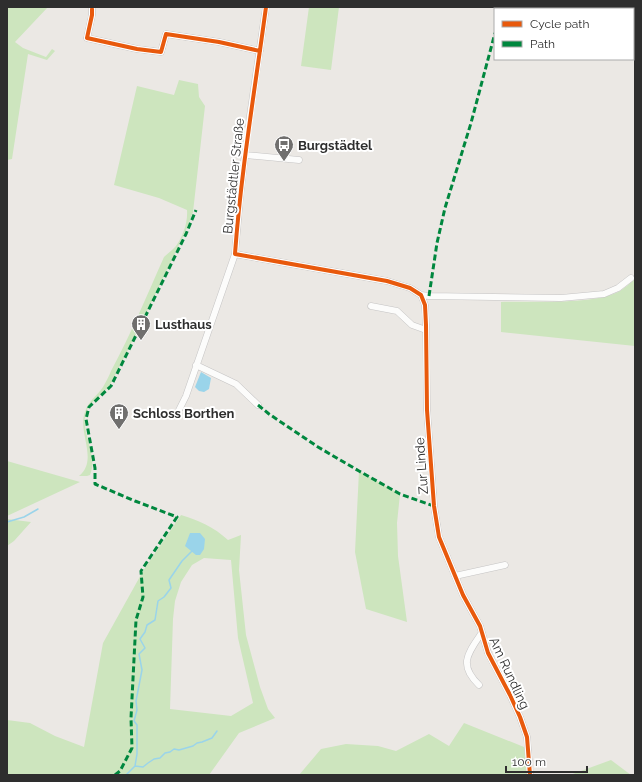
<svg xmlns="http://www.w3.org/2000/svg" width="642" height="782" viewBox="0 0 642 782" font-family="Raleway,sans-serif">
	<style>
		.green { fill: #cde5be; fill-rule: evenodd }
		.water { fill: #9ad4ea }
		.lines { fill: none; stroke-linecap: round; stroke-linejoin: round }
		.stream { stroke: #9ad4ea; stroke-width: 1.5 }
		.minor-casing { stroke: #c5c4c4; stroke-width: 7 }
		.minor { stroke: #fcfcfb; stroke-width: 6 }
		.quiet { stroke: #00873e; stroke-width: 3; stroke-dasharray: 6 3; stroke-linecap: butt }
		.cycleway-casing { stroke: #fff; stroke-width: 6 }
		.cycleway { stroke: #e8590c; stroke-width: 4 }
		.labels { text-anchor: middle; stroke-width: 4; stroke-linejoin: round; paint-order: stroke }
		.poi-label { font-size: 13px; font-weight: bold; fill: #2e2e2e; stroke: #fff; text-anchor: start }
		.street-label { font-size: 13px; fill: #2e2e2e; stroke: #fff }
	</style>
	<rect width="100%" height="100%" fill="#ebe8e4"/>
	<!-- green -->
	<path class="green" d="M 7,7 L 48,7 L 15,42 L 23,48 L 46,57 L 52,49 L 55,51 L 47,60 L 28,54 L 12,159 L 7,160 Z
		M 309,7 L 339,7 L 331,70 L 301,66 Z
		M 179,80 L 198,84 L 199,97 L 205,106 L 193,212 L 187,228 C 162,280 138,332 111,383 C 105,394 92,399 87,410 C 78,429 99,454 90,475 L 87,476 L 79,476 C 99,460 77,432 85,412 C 88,401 97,396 103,387 C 106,382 109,376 111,371 C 131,334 147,295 164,257 C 168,253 173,250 176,246 C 183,236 188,222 187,210 L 159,198 L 114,185 L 137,86 L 174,95 Z
		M 635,279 L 635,346 L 501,332 L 501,302 C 531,301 593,305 618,292 C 624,289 630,283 635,279 Z
		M 7,461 L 80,482 L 7,516 Z
		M 359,471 L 400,494 L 397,523 L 398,556 L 407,622 L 366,609 L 355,552 Z
		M 181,515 C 198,520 214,527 228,540 L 241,535 L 239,570 L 246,635 L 260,687 L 268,709 L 275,718 L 239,733 L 209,775 L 7,775 L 7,720 L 30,723 L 55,736 L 84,747 L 103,643 L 143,571 ZM 204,558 L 231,560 L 238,638 L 253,703 L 231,716 L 170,709 L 173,619 L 175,601 L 181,582 L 192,565 Z
		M 7,519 L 31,522 L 14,541 L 7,546 Z
		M 464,723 L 524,747 L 528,775 L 299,775 L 321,749 L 346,744 L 378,746 L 396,751 L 429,734 L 449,746 Z
		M 611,760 L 631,775 L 570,775 Z"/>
	<!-- water -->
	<path class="water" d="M 201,372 L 211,378 L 209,389 L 204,392 L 199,391 L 195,387 Z
		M 190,533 L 200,533 L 205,539 L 204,549 L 200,555 L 196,555 L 185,546 Z"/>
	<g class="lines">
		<!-- stream -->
		<path class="stream" d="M 7,522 L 24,517 L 38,509
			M 135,766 L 143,767 L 148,763 L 154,759 L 160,758 L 165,753 L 170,752 L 174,749 L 179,750 L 193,746 L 197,743 L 202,742 L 212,738 L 217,731
			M 126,775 L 135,766 L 137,754 L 137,725 L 134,721 L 137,710 L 136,701 L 142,670 L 139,654 L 145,648 L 140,639 L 145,632 L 147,625 L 155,620 L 158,601 L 164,597 L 171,588 L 169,580 L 182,561 L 192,551"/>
		<defs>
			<path id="minor" d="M 92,9 L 92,15 L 87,38 L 137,49 L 161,52 L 166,34 L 219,42 L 260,51
				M 245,155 L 299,160
				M 235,254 L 387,281 L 410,288 L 421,295 L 429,296 L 561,298 L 604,294 L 618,288 L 631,278
				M 421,295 L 425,305 L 426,325 L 427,410 L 434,506 L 439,537 L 463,595 L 480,626 L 488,653 L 510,695 L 520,717 L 527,737 L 530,774
				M 371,306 L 397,311 L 412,325 L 426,330
				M 196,365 L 236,384 L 258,405
				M 177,414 L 186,396 L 235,254 L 240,197 L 247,136 L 266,7
				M 455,576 L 505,565
				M 479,685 C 458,665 468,653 481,634"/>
		</defs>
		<!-- minor casing -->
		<use href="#minor" class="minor-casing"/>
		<!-- minor -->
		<use href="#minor" class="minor"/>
		<!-- quiet -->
		<path class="quiet" d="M 502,9 L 502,7
			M 429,296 L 437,243 L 445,208 L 471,123 L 495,33
			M 258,405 L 269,414 L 318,447 L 359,471 L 400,494 L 434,506
			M 115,775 L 120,771 L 132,748 L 131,718 L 136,620 L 143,597 L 141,571 L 177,517 L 135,501 L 95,484 L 95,468 L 86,419 L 89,407 L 111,386 L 186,234 L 196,210"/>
		<defs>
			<path id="cycleway" d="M 266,7 C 255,89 241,171 235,254 L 387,281 L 410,288 L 421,295 L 425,305 L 426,325 L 427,410 L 434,506 L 439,537 L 463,595 L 480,626 L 488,653 L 510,695 L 520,717 L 527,737 L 530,775
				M 92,9 L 92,15 L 87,38 L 137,49 L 161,52 L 166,34 L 219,42 L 260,51"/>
		</defs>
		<!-- cycleway casing -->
		<use href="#cycleway" class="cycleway-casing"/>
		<!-- cycleway -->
		<use href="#cycleway" class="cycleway"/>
	</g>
	<!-- icons -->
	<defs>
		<symbol id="bus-pin" viewBox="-11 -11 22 30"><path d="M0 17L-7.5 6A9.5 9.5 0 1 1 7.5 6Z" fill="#706f6e" stroke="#fff"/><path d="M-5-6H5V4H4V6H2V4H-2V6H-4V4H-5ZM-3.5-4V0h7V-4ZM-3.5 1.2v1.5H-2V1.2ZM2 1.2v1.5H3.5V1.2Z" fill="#fff"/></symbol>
		<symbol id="building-pin" viewBox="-11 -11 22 30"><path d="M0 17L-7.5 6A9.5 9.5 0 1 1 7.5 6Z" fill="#706f6e" stroke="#fff"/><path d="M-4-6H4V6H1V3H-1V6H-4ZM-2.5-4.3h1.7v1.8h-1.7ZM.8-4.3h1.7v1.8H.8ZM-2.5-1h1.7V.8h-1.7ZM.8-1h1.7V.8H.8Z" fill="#fff"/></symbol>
	</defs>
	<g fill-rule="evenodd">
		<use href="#bus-pin" x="273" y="134" width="22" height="30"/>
		<use href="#building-pin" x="130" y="313" width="22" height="30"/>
		<use href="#building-pin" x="108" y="402" width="22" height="30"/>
	</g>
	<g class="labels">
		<!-- poi labels -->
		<g class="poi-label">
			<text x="298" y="150">Burgstädtel</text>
			<text x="155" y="329">Lusthaus</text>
			<text x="133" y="418">Schloss Borthen</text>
		</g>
		<!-- street labels -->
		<g class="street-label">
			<text transform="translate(233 176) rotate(-84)" y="5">Burgstädtler Straße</text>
			<text transform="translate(421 466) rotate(-94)" y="5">Zur Linde</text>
			<text transform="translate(510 673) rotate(65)" y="5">Am Rundling</text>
		</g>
	</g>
	<!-- border -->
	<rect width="642" height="782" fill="none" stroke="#2e2e2e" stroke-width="16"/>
	<!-- legend -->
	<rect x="494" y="8" width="140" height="52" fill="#ffffff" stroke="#ababab"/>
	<rect x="502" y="21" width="20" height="6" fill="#e8590c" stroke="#ababab"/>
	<text x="530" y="28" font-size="12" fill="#2e2e2e">Cycle path</text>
	<rect x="502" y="41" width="20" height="6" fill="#00873e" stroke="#ababab"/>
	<text x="530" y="48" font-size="12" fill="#2e2e2e">Path</text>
	<!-- scale -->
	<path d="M506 766v6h81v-6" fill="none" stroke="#2e2e2e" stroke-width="2"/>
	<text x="512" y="766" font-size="12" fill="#2e2e2e" stroke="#ffffff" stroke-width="3" paint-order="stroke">100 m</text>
</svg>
